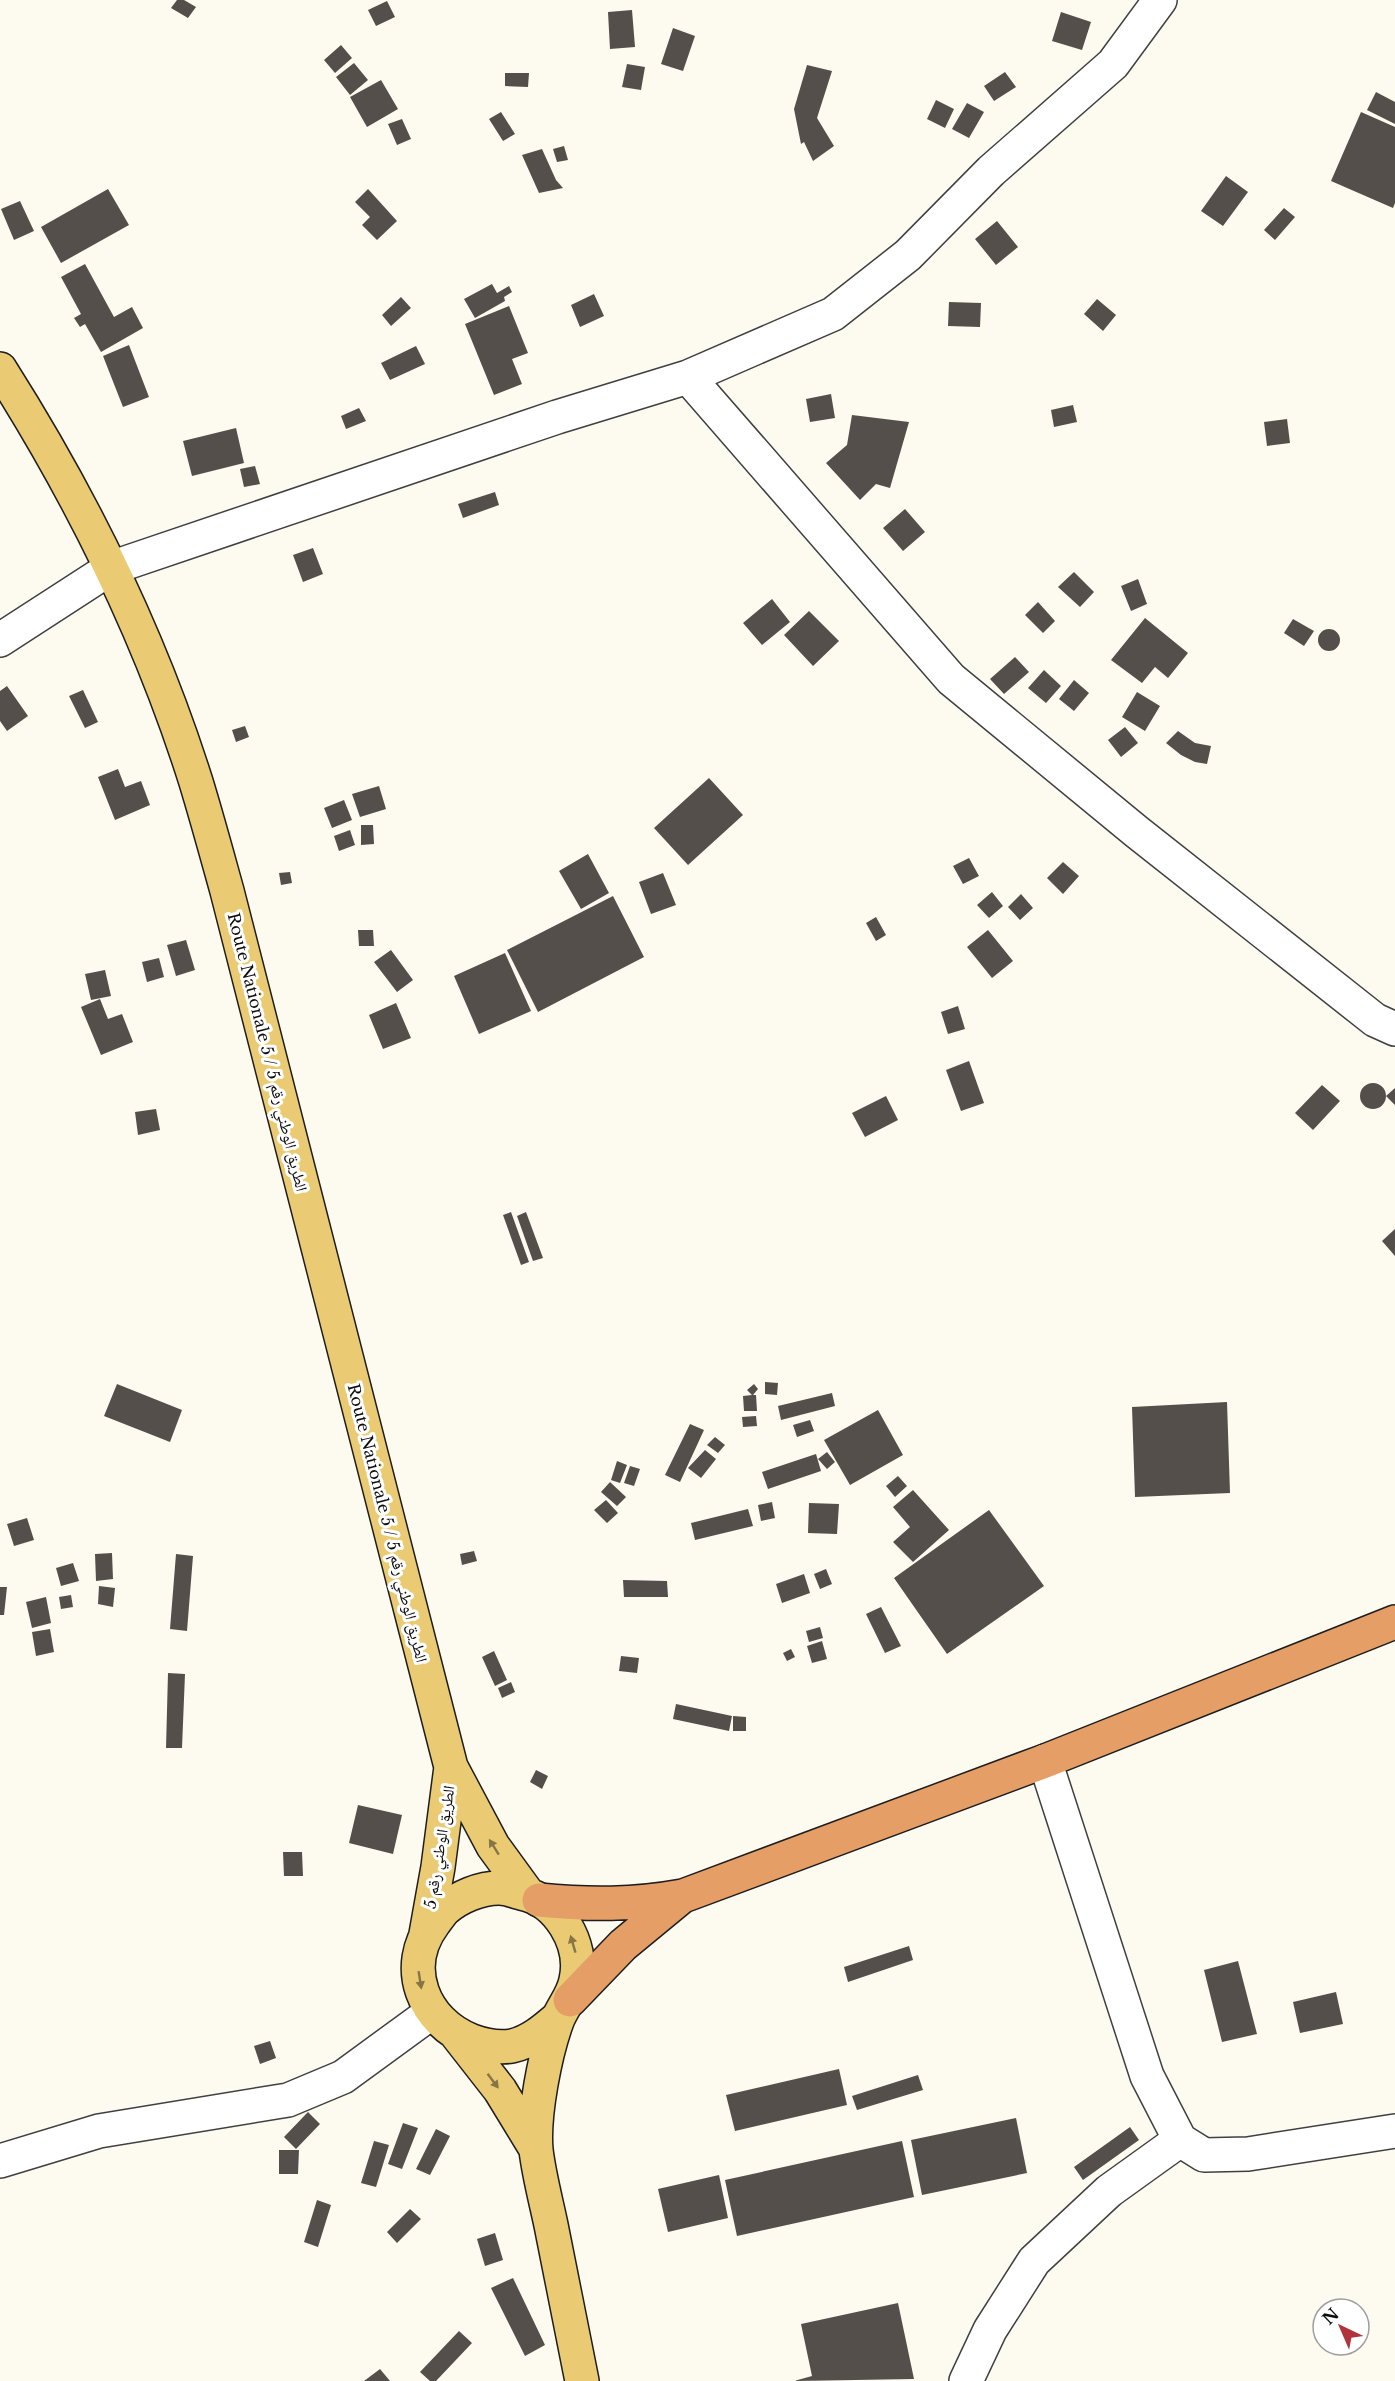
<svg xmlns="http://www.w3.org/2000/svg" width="1395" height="2381" viewBox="0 0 1395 2381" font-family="'Libre Baskerville','Noto Naskh Arabic',serif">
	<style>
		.building { fill: #554f4b }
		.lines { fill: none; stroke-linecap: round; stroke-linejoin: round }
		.minor-casing { stroke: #404040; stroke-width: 36 }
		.major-casing { stroke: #1e1e1e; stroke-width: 36 }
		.highway-casing { stroke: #1e1e1e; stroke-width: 36 }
		.minor { stroke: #fff; stroke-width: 33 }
		.major { stroke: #eacb73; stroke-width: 33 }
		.highway { stroke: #e59e66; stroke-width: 33 }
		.oneway { fill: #877645 }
		.labels { text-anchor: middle; stroke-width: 6; stroke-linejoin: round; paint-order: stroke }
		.street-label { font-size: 16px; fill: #0d0d0d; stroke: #fff }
	</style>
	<rect width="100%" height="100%" fill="#fdfaf0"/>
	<!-- building -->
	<path class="building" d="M 177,0 L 184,0 L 196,7 L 188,18 L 171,8 Z
		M 387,1 L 395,17 L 376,26 L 368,10 Z
		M 632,10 L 635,47 L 610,49 L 608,12 Z
		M 1061,12 L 1091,22 L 1082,50 L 1052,41 Z
		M 673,28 L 695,36 L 683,71 L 661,64 Z
		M 341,45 L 352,58 L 335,73 L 324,60 Z
		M 354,63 L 368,80 L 350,95 L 336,77 Z
		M 627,64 L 645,67 L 641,90 L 622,87 Z
		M 807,65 L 832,71 L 817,118 L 834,146 L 813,161 L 804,142 L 801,144 L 794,109 Z
		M 1005,72 L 1016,87 L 994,101 L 984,86 Z
		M 505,73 L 529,73 L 528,87 L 505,86 Z
		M 381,80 L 398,109 L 367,127 L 350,97 Z
		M 1376,92 L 1395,102 L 1395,124 L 1367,110 Z
		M 936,100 L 954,109 L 945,128 L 927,119 Z
		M 967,103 L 984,112 L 969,138 L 952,129 Z
		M 501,112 L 515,134 L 503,141 L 489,119 Z
		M 1361,112 L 1395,127 L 1395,203 L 1393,208 L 1331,181 Z
		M 402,119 L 411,139 L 397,145 L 388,124 Z
		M 564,146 L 568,160 L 557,162 L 553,149 Z
		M 542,149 L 556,180 L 563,188 L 539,193 L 522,155 Z
		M 1226,176 L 1248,192 L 1223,226 L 1201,211 Z
		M 108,189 L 129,225 L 61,263 L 41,227 Z
		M 368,189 L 397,221 L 377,240 L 362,225 L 370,217 L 355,202 Z
		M 20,201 L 34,231 L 14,240 L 1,209 Z
		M 1284,208 L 1295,217 L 1275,240 L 1264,230 Z
		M 997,221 L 1018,247 L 996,265 L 975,239 Z
		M 85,264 L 114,317 L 132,307 L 143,328 L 101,352 L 85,324 L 80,327 L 74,318 L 81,314 L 61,277 Z
		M 492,284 L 497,293 L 509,286 L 512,292 L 504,297 L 505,301 L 475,318 L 464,299 Z
		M 594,294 L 604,316 L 580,327 L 571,305 Z
		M 401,297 L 411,308 L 391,326 L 382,315 Z
		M 1097,299 L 1116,315 L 1103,331 L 1084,314 Z
		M 949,302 L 981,303 L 980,327 L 948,326 Z
		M 509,306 L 528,353 L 512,359 L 522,384 L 494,395 L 465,324 Z
		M 129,345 L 149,397 L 123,407 L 103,356 Z
		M 416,346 L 425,364 L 390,380 L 381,363 Z
		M 831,394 L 835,418 L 810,422 L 806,399 Z
		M 1073,405 L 1077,422 L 1054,427 L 1051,410 Z
		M 359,408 L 366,421 L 346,429 L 341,416 Z
		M 852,415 L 909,422 L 890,488 L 876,484 L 860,500 L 826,463 L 847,445 Z
		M 1287,419 L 1290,443 L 1267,446 L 1264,422 Z
		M 236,428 L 244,463 L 192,476 L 183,441 Z
		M 255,466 L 260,484 L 244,487 L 240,469 Z
		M 495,492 L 499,505 L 463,518 L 458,504 Z
		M 905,509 L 925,532 L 903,551 L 883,528 Z
		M 313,548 L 323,574 L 303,582 L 293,555 Z
		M 1074,572 L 1094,592 L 1080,607 L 1058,587 Z
		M 1138,579 L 1147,604 L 1131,611 L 1121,586 Z
		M 772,599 L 790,622 L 762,645 L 743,623 Z
		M 1038,602 L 1055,621 L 1043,633 L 1025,615 Z
		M 809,611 L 839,641 L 813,666 L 784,635 Z
		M 1145,618 L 1188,653 L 1168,678 L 1155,667 L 1142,683 L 1111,660 Z
		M 1293,619 L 1314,631 L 1304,646 L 1284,633 Z
		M1318 640a11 11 0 1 1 22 0a11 11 0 1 1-22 0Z
		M 1015,657 L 1029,672 L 1004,694 L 990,679 Z
		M 1044,670 L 1061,686 L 1046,703 L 1028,688 Z
		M 1074,680 L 1089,693 L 1074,711 L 1059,699 Z
		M 7,686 L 28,716 L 7,731 L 0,721 L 0,691 Z
		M 83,690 L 98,722 L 85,728 L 69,696 Z
		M 1137,692 L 1160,706 L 1145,731 L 1122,717 Z
		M 245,726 L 249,737 L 236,742 L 232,730 Z
		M 1125,727 L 1138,743 L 1121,757 L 1108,740 Z
		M 1178,731 L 1195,743 L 1211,746 L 1207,764 L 1195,762 L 1181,755 L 1166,743 Z
		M 118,769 L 125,787 L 141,781 L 150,805 L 115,820 L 98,777 Z
		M 709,778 L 743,815 L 688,865 L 654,828 Z
		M 379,786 L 386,809 L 360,817 L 352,794 Z
		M 344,800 L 352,820 L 332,828 L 324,808 Z
		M 361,825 L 373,825 L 374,844 L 361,845 Z
		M 350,830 L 355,845 L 339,851 L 334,836 Z
		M 588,854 L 609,893 L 581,909 L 559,871 Z
		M 969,858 L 979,876 L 963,884 L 953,866 Z
		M 1063,862 L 1079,876 L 1063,894 L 1047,878 Z
		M 290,872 L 292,883 L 281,885 L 279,873 Z
		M 663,873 L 676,905 L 651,914 L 639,882 Z
		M 992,892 L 1003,906 L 989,918 L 977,905 Z
		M 1021,894 L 1033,908 L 1020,920 L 1008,907 Z
		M 613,896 L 644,957 L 538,1012 L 507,950 Z
		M 876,917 L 886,935 L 876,941 L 866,923 Z
		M 358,930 L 373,930 L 374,946 L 359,946 Z
		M 988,930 L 1013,961 L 992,978 L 967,947 Z
		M 186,940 L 195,970 L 176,976 L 167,945 Z
		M 391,950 L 413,980 L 397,992 L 374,962 Z
		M 505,953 L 531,1011 L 479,1034 L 454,976 Z
		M 159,958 L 164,977 L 147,982 L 142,962 Z
		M 105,970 L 111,996 L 91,1000 L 85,974 Z
		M 100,999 L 108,1019 L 122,1014 L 133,1042 L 101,1055 L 81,1007 Z
		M 396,1003 L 411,1038 L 383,1049 L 369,1015 Z
		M 958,1006 L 965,1029 L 948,1034 L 941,1012 Z
		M 969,1061 L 984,1103 L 961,1111 L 946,1070 Z
		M1360 1096a13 13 0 1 1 26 0a13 13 0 1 1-26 0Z
		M 1322,1085 L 1340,1101 L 1313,1130 L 1295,1113 Z
		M 1395,1088 L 1395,1105 L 1386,1096 Z
		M 886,1096 L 898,1120 L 865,1137 L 852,1113 Z
		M 156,1109 L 160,1130 L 138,1135 L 135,1112 Z
		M 511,1212 L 529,1262 L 521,1265 L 503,1215 Z
		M 526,1212 L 543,1258 L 533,1261 L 517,1216 Z
		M 1395,1229 L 1395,1256 L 1382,1241 Z
		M 765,1382 L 778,1383 L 777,1395 L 765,1394 Z
		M 117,1384 L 182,1410 L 170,1442 L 104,1416 Z
		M 754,1384 L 758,1389 L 753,1395 L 756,1395 L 757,1411 L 744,1411 L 743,1396 L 752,1395 L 747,1390 Z
		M 832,1393 L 835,1406 L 781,1420 L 778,1406 Z
		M 1227,1402 L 1230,1493 L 1135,1497 L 1132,1407 Z
		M 878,1410 L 903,1455 L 850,1485 L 824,1440 Z
		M 756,1416 L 757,1426 L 743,1427 L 742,1417 Z
		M 810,1420 L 814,1431 L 797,1437 L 793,1425 Z
		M 690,1424 L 704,1430 L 680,1482 L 665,1475 Z
		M 715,1437 L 725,1445 L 718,1453 L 707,1445 Z
		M 705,1450 L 716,1459 L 701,1478 L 688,1468 Z
		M 827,1452 L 835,1462 L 827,1469 L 818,1459 Z
		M 816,1454 L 821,1471 L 768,1489 L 762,1472 Z
		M 617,1461 L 627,1465 L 620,1483 L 611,1480 Z
		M 630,1466 L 640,1469 L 634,1486 L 624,1483 Z
		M 898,1476 L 907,1486 L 895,1497 L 886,1486 Z
		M 610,1482 L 626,1497 L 617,1506 L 601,1492 Z
		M 913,1490 L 949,1530 L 913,1562 L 893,1542 L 910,1527 L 893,1507 Z
		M 606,1500 L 618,1513 L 607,1523 L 594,1510 Z
		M 772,1502 L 775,1518 L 761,1521 L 758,1505 Z
		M 809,1503 L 839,1504 L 837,1534 L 808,1533 Z
		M 748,1509 L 753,1526 L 695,1540 L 691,1523 Z
		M 989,1510 L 1044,1586 L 947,1654 L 894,1578 Z
		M 27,1518 L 34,1540 L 14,1546 L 7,1524 Z
		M 474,1551 L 477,1561 L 462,1565 L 460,1554 Z
		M 112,1553 L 113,1579 L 96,1581 L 95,1554 Z
		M 176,1554 L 193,1556 L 187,1631 L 170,1629 Z
		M 73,1563 L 79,1581 L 61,1586 L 56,1568 Z
		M 826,1569 L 832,1584 L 820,1589 L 814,1574 Z
		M 804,1574 L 810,1593 L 782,1603 L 776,1584 Z
		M 623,1580 L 667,1581 L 668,1597 L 624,1597 Z
		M 99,1586 L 115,1588 L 113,1607 L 98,1604 Z
		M 0,1587 L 7,1587 L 4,1615 L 0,1615 Z
		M 71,1595 L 73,1607 L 61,1609 L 59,1597 Z
		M 46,1597 L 51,1623 L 32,1628 L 26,1602 Z
		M 881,1607 L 901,1646 L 885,1653 L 866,1614 Z
		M 820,1627 L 823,1638 L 809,1642 L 806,1631 Z
		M 50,1629 L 54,1652 L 36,1656 L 32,1632 Z
		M 822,1641 L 827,1659 L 812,1663 L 807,1646 Z
		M 791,1649 L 795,1657 L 787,1661 L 783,1653 Z
		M 494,1651 L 507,1680 L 495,1686 L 482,1657 Z
		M 621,1656 L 639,1658 L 637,1673 L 619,1671 Z
		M 168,1673 L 185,1674 L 182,1748 L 166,1748 Z
		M 511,1682 L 515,1692 L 502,1698 L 498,1688 Z
		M 676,1704 L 732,1716 L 729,1731 L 673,1719 Z
		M 733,1716 L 746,1717 L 746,1731 L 733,1731 Z
		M 536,1770 L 548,1776 L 542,1789 L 530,1782 Z
		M 358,1805 L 402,1815 L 393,1854 L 349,1843 Z
		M 283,1852 L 302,1852 L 303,1876 L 284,1876 Z
		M 909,1946 L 913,1960 L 848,1982 L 844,1967 Z
		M 1238,1961 L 1257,2034 L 1222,2042 L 1204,1970 Z
		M 1336,1992 L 1343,2024 L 1300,2033 L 1293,2002 Z
		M 270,2041 L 276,2058 L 260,2064 L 254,2046 Z
		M 839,2069 L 847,2105 L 735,2131 L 726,2095 Z
		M 918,2075 L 923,2090 L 857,2110 L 852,2096 Z
		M 308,2112 L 320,2124 L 296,2149 L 284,2137 Z
		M 1016,2118 L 1027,2173 L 922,2195 L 911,2140 Z
		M 403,2123 L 418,2128 L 402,2169 L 388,2164 Z
		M 1130,2127 L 1139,2140 L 1083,2180 L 1074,2167 Z
		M 436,2129 L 450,2136 L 430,2175 L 416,2169 Z
		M 374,2141 L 389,2145 L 376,2187 L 361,2183 Z
		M 902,2141 L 914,2197 L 737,2236 L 725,2180 Z
		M 279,2150 L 299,2150 L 298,2174 L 279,2174 Z
		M 719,2175 L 728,2218 L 668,2232 L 658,2189 Z
		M 317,2200 L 331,2205 L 318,2247 L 304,2242 Z
		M 410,2209 L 421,2219 L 397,2243 L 387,2232 Z
		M 495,2233 L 503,2260 L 485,2266 L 477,2239 Z
		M 513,2278 L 545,2345 L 525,2356 L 491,2288 Z
		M 898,2303 L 914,2379 L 794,2381 L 812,2376 L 801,2324 Z
		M 459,2331 L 472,2343 L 436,2381 L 430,2381 L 420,2372 Z
		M 380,2369 L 390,2381 L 364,2381 Z"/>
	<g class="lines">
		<defs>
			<path id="minor" d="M 688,377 L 951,679 L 1137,832 L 1375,1020 L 1395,1029
				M 0,640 L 111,568 L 557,417 L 688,377 L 833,314 L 908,255 L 991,171 L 1113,64 L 1160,0
				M 1045,1761 L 1147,2076 L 1180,2140 L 1204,2155 L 1248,2154 L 1395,2131
				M 0,2161 L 99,2131 L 288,2100 L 343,2077 L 432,2012
				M 966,2381 L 990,2330 L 1034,2261 L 1109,2191 L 1180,2140"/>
			<path id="major" d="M 0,369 C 82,498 150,636 196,782 C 207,818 217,855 227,891 L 451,1767 L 493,1846 L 528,1894
				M 426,1934 L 438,1867 L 451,1767
				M 558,2018 C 544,2030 530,2042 512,2046 C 499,2048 483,2045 472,2041 C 423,2022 401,1967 434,1923 C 437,1919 441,1913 445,1909 C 459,1897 480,1888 499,1888 C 506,1888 514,1891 521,1893 C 558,1900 584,1944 576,1980 C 573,1996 563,2006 557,2021 C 545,2054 533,2115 536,2150 C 539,2175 546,2201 551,2225 C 561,2277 572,2329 582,2381
				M 457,2035 L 500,2090 L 536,2149"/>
			<path id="highway" d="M 539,1900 C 590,1905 633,1905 683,1896 L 1045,1761 L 1395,1622
				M 570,2000 L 623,1945 L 680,1898"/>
		</defs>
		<!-- minor casing -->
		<use href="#minor" class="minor-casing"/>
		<!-- major casing -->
		<use href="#major" class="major-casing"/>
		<!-- highway casing -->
		<use href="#highway" class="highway-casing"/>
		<!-- minor -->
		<use href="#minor" class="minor"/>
		<!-- major -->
		<use href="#major" class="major"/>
		<!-- highway -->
		<use href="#highway" class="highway"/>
	</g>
	<!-- one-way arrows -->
	<defs><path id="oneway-solid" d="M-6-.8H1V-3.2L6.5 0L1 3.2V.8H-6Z" transform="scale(1.5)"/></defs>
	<g class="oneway">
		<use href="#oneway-solid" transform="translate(494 1847) rotate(-122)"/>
		<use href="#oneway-solid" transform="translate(573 1944) rotate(-106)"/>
		<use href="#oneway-solid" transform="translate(420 1980) rotate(81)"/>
		<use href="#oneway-solid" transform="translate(493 2081) rotate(53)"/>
	</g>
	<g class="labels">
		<!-- street labels -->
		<g class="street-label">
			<text transform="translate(268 1052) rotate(76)" y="6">Route Nationale 5 / الطريق الوطني رقم 5</text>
			<text transform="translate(388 1523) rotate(76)" y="6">Route Nationale 5 / الطريق الوطني رقم 5</text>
			<text transform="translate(439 1847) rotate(-81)" y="6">الطريق الوطني رقم 5</text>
		</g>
	</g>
	<!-- north arrow -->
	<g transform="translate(1341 2327) rotate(316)"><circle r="28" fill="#ffffff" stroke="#9e9e9e" stroke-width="1.5"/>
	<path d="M0-4.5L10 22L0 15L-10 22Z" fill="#af343c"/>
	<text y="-9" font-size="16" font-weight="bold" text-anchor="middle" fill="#0d0d0d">N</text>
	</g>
</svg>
